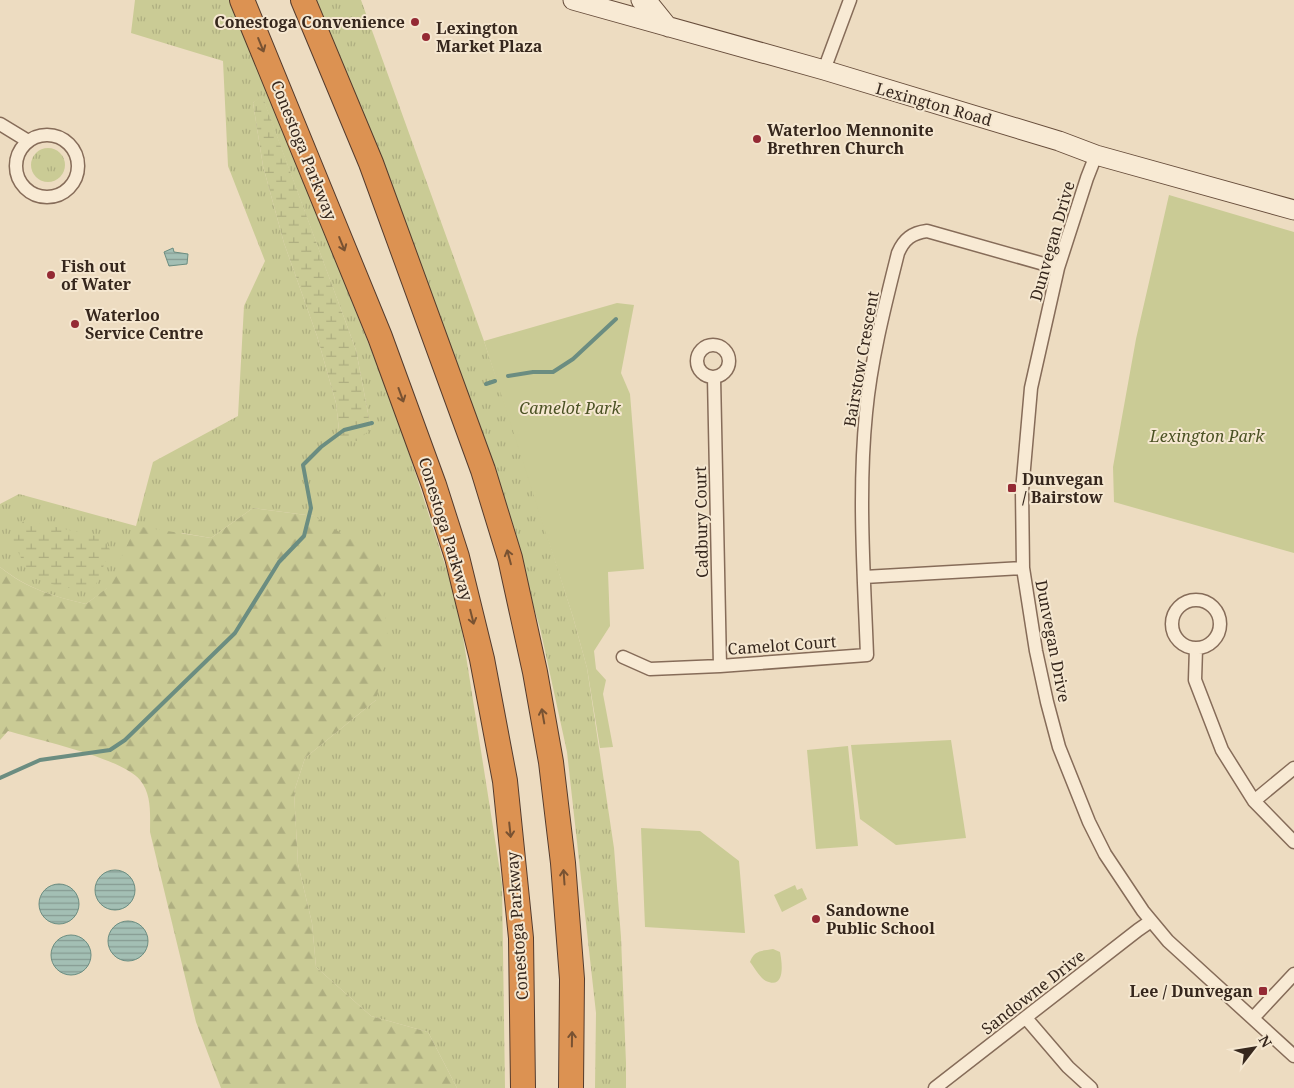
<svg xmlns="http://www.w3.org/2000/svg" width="1294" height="1088" viewBox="0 0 1294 1088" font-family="'Noto Serif',serif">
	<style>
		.grass { fill: url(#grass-tufts); fill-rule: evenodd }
		.forest { fill: url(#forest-firs) }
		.wetland { fill: url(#wetland-marsh) }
		.park { fill: #cacb95 }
		.water { fill: url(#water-rules); stroke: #6b8d81 }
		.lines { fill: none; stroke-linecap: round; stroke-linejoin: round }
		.stream { stroke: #6b8d81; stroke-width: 4 }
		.street-casing { stroke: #866c59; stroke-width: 15 }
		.secondary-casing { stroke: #684e3c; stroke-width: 21 }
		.highway-casing { stroke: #543b2d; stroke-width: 26 }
		.street { stroke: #f8ead4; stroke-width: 12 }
		.secondary { stroke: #f8ead4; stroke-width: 19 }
		.highway { stroke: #dc9252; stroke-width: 24 }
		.oneway { stroke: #785232 }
		.poi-dot { fill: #942a34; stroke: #f5e7d0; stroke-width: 2 }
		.labels { text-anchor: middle; stroke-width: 4; stroke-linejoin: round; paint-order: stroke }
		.poi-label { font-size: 16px; font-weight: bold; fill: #36271d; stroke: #f5e7d0; text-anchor: start }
		.street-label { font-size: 16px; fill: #36271d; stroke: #f5e7d0 }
		.park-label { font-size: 16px; font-style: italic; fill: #4b5224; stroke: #f5e7d0 }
	</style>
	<defs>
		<pattern id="grass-tufts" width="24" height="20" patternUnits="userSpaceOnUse" patternTransform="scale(1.25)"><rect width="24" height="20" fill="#cacb95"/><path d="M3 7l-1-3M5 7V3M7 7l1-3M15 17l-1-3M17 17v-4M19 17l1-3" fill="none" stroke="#aeae80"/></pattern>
		<pattern id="forest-firs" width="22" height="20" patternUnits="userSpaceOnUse" patternTransform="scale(1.25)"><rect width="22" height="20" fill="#cacb95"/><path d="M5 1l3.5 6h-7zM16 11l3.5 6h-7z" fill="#aeae80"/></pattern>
		<pattern id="wetland-marsh" width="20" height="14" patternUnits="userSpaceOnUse" patternTransform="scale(1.25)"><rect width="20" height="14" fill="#cacb95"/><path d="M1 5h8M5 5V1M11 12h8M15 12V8" fill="none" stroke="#aeae80"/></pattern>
		<pattern id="water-rules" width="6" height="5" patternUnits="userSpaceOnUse" patternTransform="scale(1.25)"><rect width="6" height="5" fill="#a3bfb4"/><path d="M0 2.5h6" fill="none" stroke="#869b92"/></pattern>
	</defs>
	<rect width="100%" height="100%" fill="#eddcc1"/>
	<!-- grass -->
	<path class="grass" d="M 135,0 L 232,0 L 395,410 L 458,605 L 502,884 L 505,1088 L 457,1088 L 428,1032 L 371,1016 L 316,967 L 312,923 L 298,864 L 294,792 L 305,758 L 376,700 L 314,516 L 253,508 L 211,538 L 182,533 L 86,604 C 52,596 28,589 0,567 L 0,504 L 19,494 L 136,526 L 153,462 L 238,416 L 244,306 L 265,261 L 228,166 L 223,61 L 131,33 ZM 262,96 L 356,350 L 371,429 L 340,439 L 336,403 L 317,336 L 284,243 L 263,166 L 253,103 Z
		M 314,0 L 361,0 L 484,341 L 520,449 L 573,617 L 587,668 L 614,848 L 621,937 L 626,1063 L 626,1088 L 595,1088 L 596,1013 L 567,752 L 540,628 L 476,415 Z
		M31 165a17 17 0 1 1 34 0a17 17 0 1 1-34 0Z"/>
	<!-- forest -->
	<path class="forest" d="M 253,508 L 314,516 L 379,557 L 388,641 L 376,700 L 305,758 L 294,792 L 298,864 L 312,923 L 316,967 L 371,1016 L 428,1032 L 457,1088 L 221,1088 L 196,1022 L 150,832 C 150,814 152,795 140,780 C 122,758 38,740 8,731 L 0,740 L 0,567 C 27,589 53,596 86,604 L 107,588 L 136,526 L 211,538 Z"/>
	<!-- wetland -->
	<path class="wetland" d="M 262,95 L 356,350 L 371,429 L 357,441 L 340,439 L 336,403 L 317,336 L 284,243 L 263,166 L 253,103 Z
		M 24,520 L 105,538 L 110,550 L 95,587 L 64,588 L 30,577 L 12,539 Z"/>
	<!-- park -->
	<path class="park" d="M 1169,195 L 1294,232 L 1294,553 L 1114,502 L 1113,467 L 1136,339 Z
		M 617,303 L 634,305 L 621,373 L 630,394 L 644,569 L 608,572 L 610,626 L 594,651 L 596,669 L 606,680 L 603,694 L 613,747 L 600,748 L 587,668 L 573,617 L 484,341 Z
		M 951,740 L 966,838 L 896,845 L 860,819 L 851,745 Z
		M 848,746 L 858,846 L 816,849 L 807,750 Z
		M 641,828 L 700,831 L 739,861 L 745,933 L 645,927 Z
		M 795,885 L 797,890 L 802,888 L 807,899 L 782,912 L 774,895 Z
		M 773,949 L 780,952 C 782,962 786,990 766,981 C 760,978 754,967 750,962 C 754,950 762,951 773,949 Z"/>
	<!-- water -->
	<path class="water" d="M 173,248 L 174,252 L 188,254 L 187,264 L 169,266 L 164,252 Z
		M95 890a20 20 0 1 1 40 0a20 20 0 1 1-40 0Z
		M39 904a20 20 0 1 1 40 0a20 20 0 1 1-40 0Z
		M108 941a20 20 0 1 1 40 0a20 20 0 1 1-40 0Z
		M51 955a20 20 0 1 1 40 0a20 20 0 1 1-40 0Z"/>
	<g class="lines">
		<!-- stream -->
		<path class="stream" d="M 508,376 L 533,372 L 553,372 L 573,359 L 616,319
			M 486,384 L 495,381
			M 0,778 L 40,760 L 110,750 L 125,740 L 235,633 L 279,562 L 304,536 L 311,508 L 303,465 L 321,447 L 344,430 L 372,423"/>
		<defs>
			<path id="street" d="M 824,70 L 850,0
				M 0,124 L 28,141
				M16 166a31 31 0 1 1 62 0a31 31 0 1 1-62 0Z
				M 1096,155 L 1087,178 L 1058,268 L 1031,388 L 1022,491 L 1023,568 L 1036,651 L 1047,702 L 1059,747 L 1089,822 L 1105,854 L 1143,911 L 1168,941 L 1294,1056
				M697 361a16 16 0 1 1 32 0a16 16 0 1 1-32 0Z
				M 714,377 L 720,666
				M 864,577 L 1023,568
				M1172 624a24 24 0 1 1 48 0a24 24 0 1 1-48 0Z
				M 1196,648 L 1195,680 L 1222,750 L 1254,801 L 1294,842
				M 623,657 L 650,669 L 720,666 L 867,655 C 864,575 858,493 866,413 C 871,359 885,305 898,253 C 904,239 912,233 927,231 L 1058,268
				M 1254,801 L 1294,768
				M 1026,1018 L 1068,1067 L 1091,1088
				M 1253,1018 L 1294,974
				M 935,1088 L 1138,930 L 1151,921"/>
			<path id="secondary" d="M 573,0 L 824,70 L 1059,141 L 1096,155 L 1294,210
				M 641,0 L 651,6 L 668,27"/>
			<path id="highway" d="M 242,0 L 380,337 L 434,485 L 457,557 L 482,659 L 505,781 L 521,938 L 523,1088
				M 303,0 L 371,163 L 483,470 L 510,558 L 535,672 L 551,762 L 563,863 L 572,979 L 571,1088"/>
		</defs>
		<!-- street casing -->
		<use href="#street" class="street-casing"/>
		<!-- secondary casing -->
		<use href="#secondary" class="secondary-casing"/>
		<!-- highway casing -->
		<use href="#highway" class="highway-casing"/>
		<!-- street -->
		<use href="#street" class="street"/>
		<!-- secondary -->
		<use href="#secondary" class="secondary"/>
		<!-- highway -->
		<use href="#highway" class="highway"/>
	</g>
	<!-- one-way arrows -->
	<defs><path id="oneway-shaft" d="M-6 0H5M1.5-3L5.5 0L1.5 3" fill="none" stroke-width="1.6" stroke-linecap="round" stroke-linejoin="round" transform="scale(1.25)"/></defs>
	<g class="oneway">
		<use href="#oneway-shaft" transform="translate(261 45) rotate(68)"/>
		<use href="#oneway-shaft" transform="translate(342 244) rotate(68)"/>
		<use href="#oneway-shaft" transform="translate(401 395) rotate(70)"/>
		<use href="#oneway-shaft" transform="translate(509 557) rotate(-105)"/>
		<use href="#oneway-shaft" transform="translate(472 617) rotate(76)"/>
		<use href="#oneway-shaft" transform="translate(543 716) rotate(-100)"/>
		<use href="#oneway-shaft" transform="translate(510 830) rotate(84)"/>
		<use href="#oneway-shaft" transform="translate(564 877) rotate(-94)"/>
		<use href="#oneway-shaft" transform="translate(572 1039) rotate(-89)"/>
	</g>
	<!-- markers -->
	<g class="poi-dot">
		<circle cx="415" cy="22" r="5"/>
		<circle cx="426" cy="37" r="5"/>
		<circle cx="757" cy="139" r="5"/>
		<circle cx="51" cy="275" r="5"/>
		<circle cx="75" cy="324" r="5"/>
		<rect x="1007" y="483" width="10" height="10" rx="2.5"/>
		<circle cx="816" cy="919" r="5"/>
		<rect x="1258" y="986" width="10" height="10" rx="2.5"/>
	</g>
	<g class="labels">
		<!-- poi labels -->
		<g class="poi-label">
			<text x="405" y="28" text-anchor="end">Conestoga Convenience</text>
			<text x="436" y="34">Lexington<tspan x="436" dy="18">Market Plaza</tspan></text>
			<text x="767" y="136">Waterloo Mennonite<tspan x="767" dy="18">Brethren Church</tspan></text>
			<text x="61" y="272">Fish out<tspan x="61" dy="18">of Water</tspan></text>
			<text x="85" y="321">Waterloo<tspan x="85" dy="18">Service Centre</tspan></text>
			<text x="1022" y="485">Dunvegan<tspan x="1022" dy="18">/ Bairstow</tspan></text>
			<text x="826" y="916">Sandowne<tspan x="826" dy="18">Public School</tspan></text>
			<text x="1253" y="997" text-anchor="end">Lee / Dunvegan</text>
		</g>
		<!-- street labels -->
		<g class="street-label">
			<text transform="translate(934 104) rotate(16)" y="6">Lexington Road</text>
			<text transform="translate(304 150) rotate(68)" y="6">Conestoga Parkway</text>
			<text transform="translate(1052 241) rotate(-74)" y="6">Dunvegan Drive</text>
			<text transform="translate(861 359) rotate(-80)" y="6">Bairstow Crescent</text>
			<text transform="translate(701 522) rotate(-91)" y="6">Cadbury Court</text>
			<text transform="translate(446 529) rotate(73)" y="6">Conestoga Parkway</text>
			<text transform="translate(1053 641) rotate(79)" y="6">Dunvegan Drive</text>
			<text transform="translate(782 645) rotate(-4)" y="6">Camelot Court</text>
			<text transform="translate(517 926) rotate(-94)" y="6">Conestoga Parkway</text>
			<text transform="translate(1033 992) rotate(-38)" y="6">Sandowne Drive</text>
		</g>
		<!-- park labels -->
		<g class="park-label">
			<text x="570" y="414">Camelot Park</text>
			<text x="1207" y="442">Lexington Park</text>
		</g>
	</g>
	<!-- north arrow -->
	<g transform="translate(1254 1048) rotate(59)" stroke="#f5e7d0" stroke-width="4" paint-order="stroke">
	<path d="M0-4L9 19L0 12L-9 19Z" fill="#36271d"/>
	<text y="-8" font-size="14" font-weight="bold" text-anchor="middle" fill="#36271d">N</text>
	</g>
</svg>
